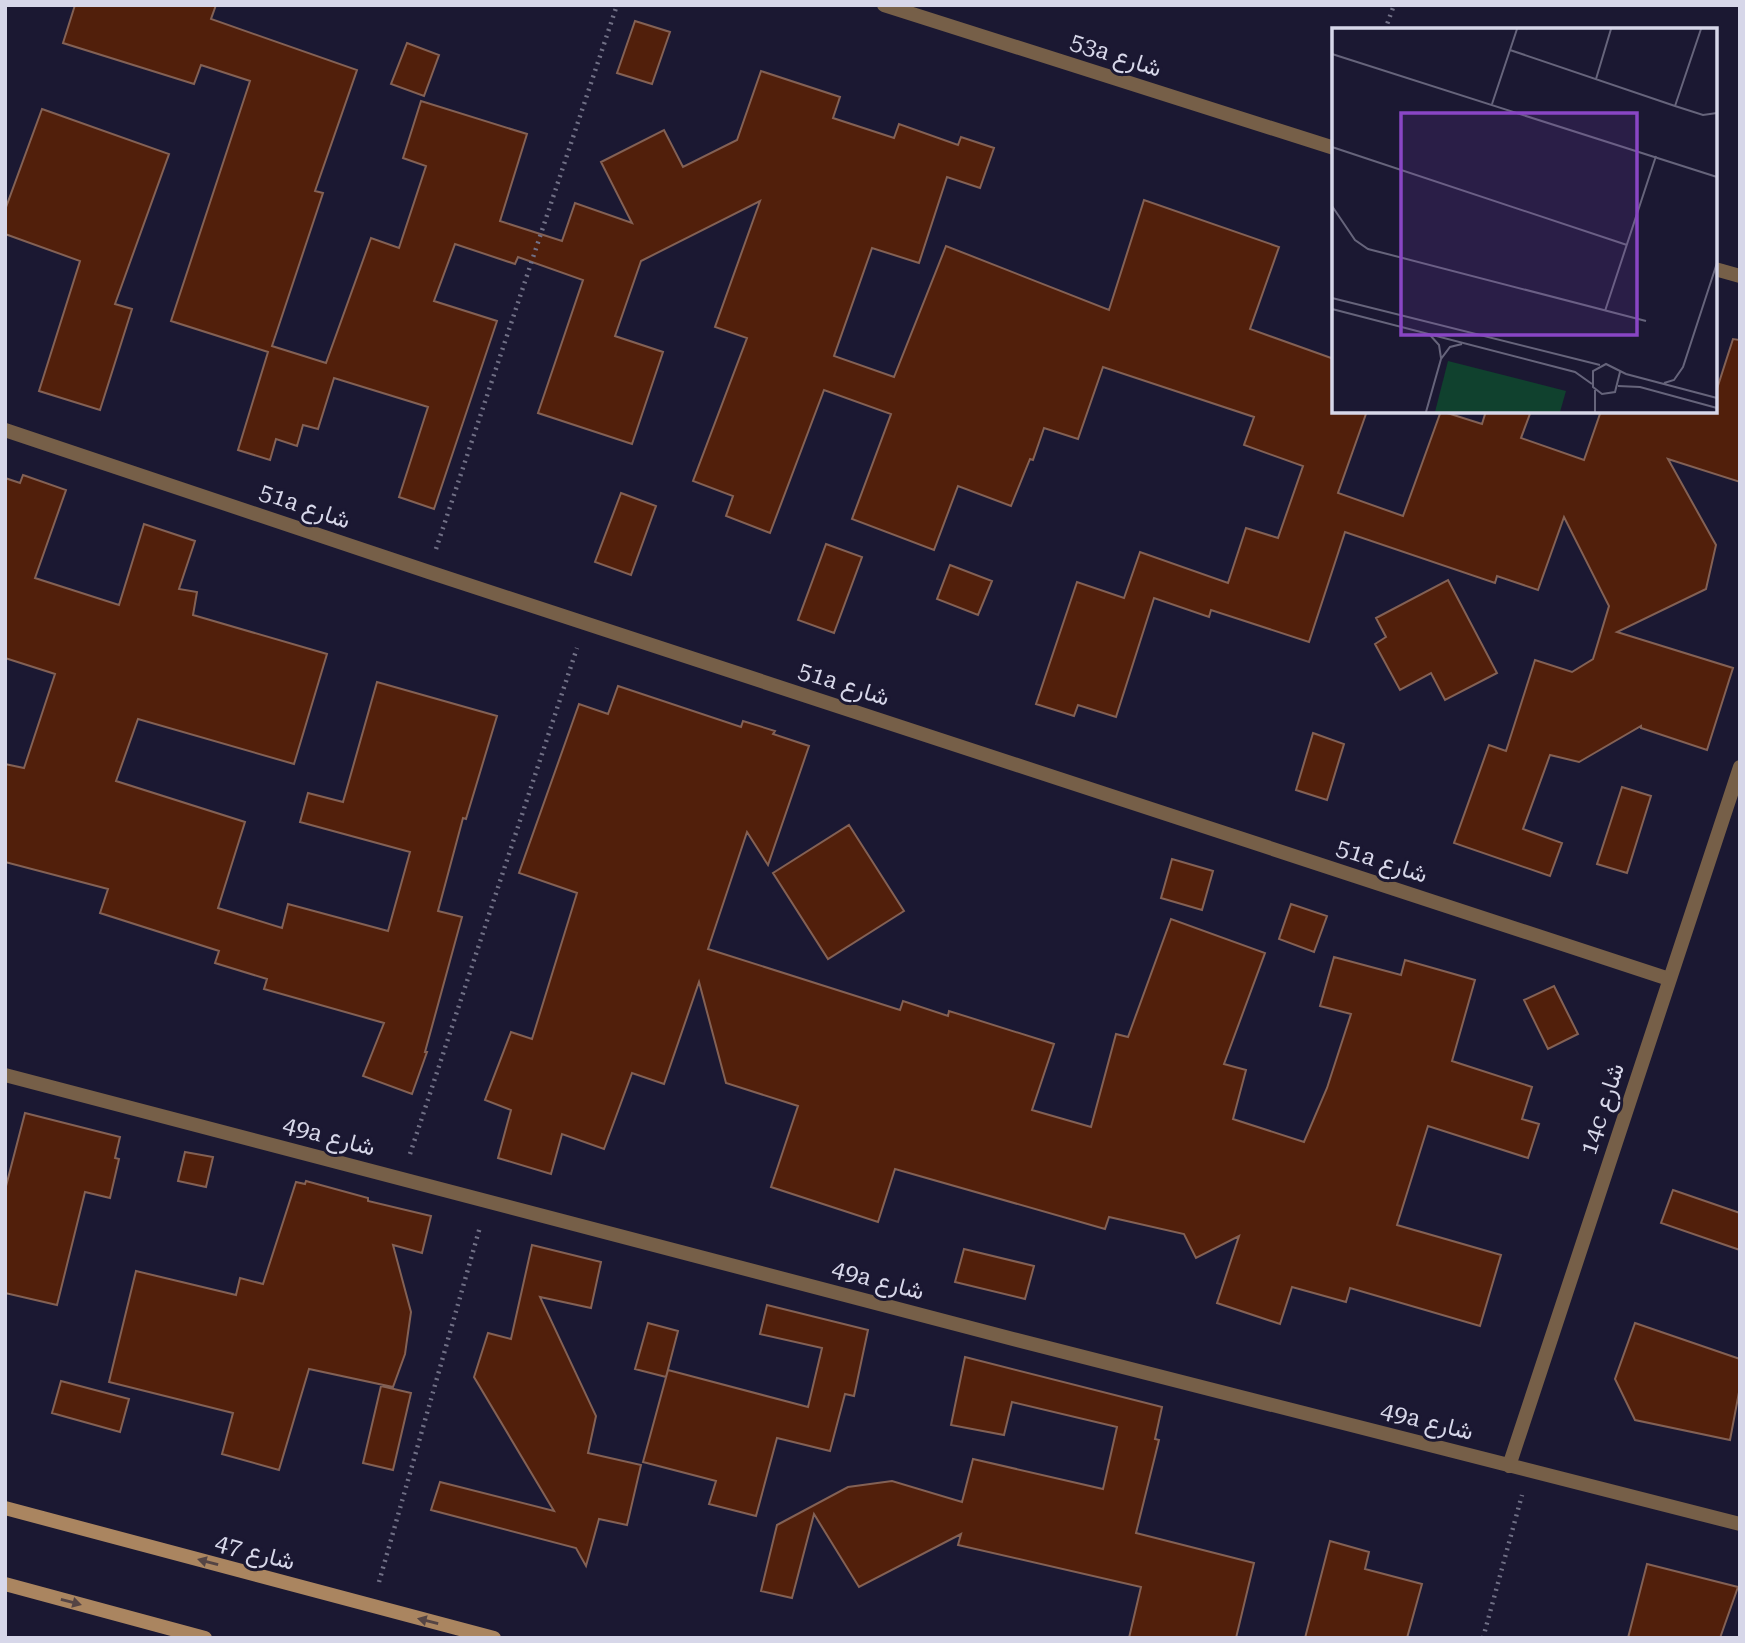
<svg xmlns="http://www.w3.org/2000/svg" width="1745" height="1643" viewBox="0 0 1745 1643" font-family="'Roboto Serif',Vazirmatn,serif">
	<style>
		.building { fill: #511f0b; stroke: #836155; stroke-width: 2 }
		.lines { fill: none; stroke-linecap: round; stroke-linejoin: round }
		.path { stroke: #717086; stroke-width: 4.5; stroke-dasharray: 2 5; stroke-linecap: butt }
		.street { stroke: #765f48; stroke-width: 14 }
		.secondary { stroke: #aa8560; stroke-width: 14 }
		.oneway { fill: #544444 }
		.labels { text-anchor: middle; stroke-width: 6; stroke-linejoin: round; paint-order: stroke }
		.street-label { font-size: 24px; fill: #d7d7e9; stroke: #1b1832 }
		.inset-road { fill: none; stroke: #66647b; stroke-width: 2 }
		.view { fill: #8946c5; fill-opacity: 0.15; stroke: #8946c5; stroke-width: 3.5 }
		.inset-edge { fill: none; stroke: #d7d7e9; stroke-width: 3.5 }
	</style>
	<rect width="100%" height="100%" fill="#1b1832"/>
	<!-- building -->
	<path class="building" d="M 75,5 L 216,5 L 211,19 L 357,70 L 315,191 L 323,193 L 272,346 L 326,363 L 371,238 L 399,248 L 426,166 L 403,158 L 421,101 L 527,134 L 500,221 L 562,241 L 575,203 L 632,223 L 601,162 L 664,130 L 683,167 L 737,140 L 761,71 L 840,97 L 833,118 L 894,138 L 899,124 L 958,145 L 961,137 L 994,148 L 980,188 L 947,177 L 919,263 L 872,248 L 834,356 L 894,377 L 946,246 L 1109,310 L 1144,200 L 1279,247 L 1250,329 L 1334,359 L 1334,411 L 1367,411 L 1338,493 L 1403,516 L 1441,411 L 1482,424 L 1486,411 L 1531,411 L 1521,438 L 1584,460 L 1601,411 L 1715,411 L 1715,395 L 1733,339 L 1740,340 L 1740,482 L 1668,459 L 1716,545 L 1706,589 L 1617,632 L 1733,668 L 1707,750 L 1641,728 L 1641,726 L 1579,762 L 1550,755 L 1523,829 L 1562,843 L 1550,876 L 1454,843 L 1489,745 L 1506,751 L 1535,660 L 1572,672 L 1593,659 L 1609,606 L 1564,517 L 1538,590 L 1497,576 L 1495,583 L 1345,532 L 1309,642 L 1211,610 L 1209,617 L 1154,598 L 1116,717 L 1078,705 L 1074,716 L 1036,704 L 1077,582 L 1124,598 L 1140,552 L 1228,583 L 1246,528 L 1278,538 L 1303,466 L 1244,445 L 1254,417 L 1103,367 L 1078,439 L 1044,428 L 1033,460 L 1030,459 L 1011,506 L 958,486 L 934,550 L 852,519 L 891,414 L 824,390 L 770,533 L 726,516 L 733,496 L 693,481 L 747,338 L 715,327 L 760,201 L 641,261 L 615,336 L 663,352 L 632,444 L 538,413 L 583,280 L 518,257 L 515,264 L 455,244 L 434,301 L 497,321 L 434,509 L 399,497 L 428,407 L 334,378 L 318,429 L 303,425 L 297,446 L 276,439 L 270,460 L 238,450 L 268,352 L 171,321 L 250,81 L 201,65 L 194,84 L 63,43 Z
		M 635,21 L 670,32 L 652,84 L 617,73 Z
		M 407,43 L 439,55 L 424,96 L 391,84 Z
		M 42,109 L 169,154 L 115,304 L 132,309 L 100,410 L 39,391 L 80,261 L 5,234 L 5,210 Z
		M 23,475 L 66,490 L 35,578 L 119,605 L 144,524 L 195,541 L 179,589 L 197,592 L 193,615 L 327,654 L 294,764 L 138,719 L 116,781 L 245,822 L 218,908 L 282,928 L 288,904 L 388,931 L 410,852 L 300,822 L 308,793 L 343,802 L 377,682 L 497,716 L 466,819 L 463,818 L 438,911 L 462,917 L 425,1052 L 427,1052 L 412,1094 L 363,1076 L 384,1023 L 264,989 L 267,979 L 215,963 L 219,951 L 100,913 L 108,889 L 5,862 L 5,764 L 24,768 L 55,674 L 5,658 L 5,478 L 20,483 Z
		M 621,493 L 656,506 L 631,575 L 595,562 Z
		M 826,544 L 862,557 L 834,633 L 798,620 Z
		M 950,565 L 992,581 L 978,615 L 937,599 Z
		M 1448,580 L 1497,673 L 1445,700 L 1431,673 L 1400,690 L 1375,644 L 1386,637 L 1376,618 Z
		M 618,686 L 741,727 L 743,721 L 775,731 L 773,734 L 809,746 L 768,865 L 747,832 L 708,949 L 900,1010 L 903,1001 L 948,1016 L 949,1011 L 1054,1044 L 1032,1110 L 1091,1127 L 1116,1034 L 1128,1037 L 1171,919 L 1265,953 L 1224,1064 L 1246,1070 L 1233,1119 L 1304,1142 L 1327,1088 L 1351,1014 L 1320,1006 L 1334,957 L 1401,975 L 1405,960 L 1475,980 L 1452,1061 L 1532,1087 L 1522,1119 L 1539,1124 L 1528,1158 L 1428,1126 L 1397,1225 L 1501,1255 L 1480,1326 L 1350,1288 L 1346,1302 L 1292,1287 L 1280,1324 L 1217,1303 L 1239,1236 L 1196,1258 L 1184,1234 L 1109,1217 L 1105,1229 L 895,1169 L 878,1222 L 771,1187 L 798,1106 L 726,1083 L 699,982 L 664,1084 L 632,1073 L 604,1149 L 562,1134 L 551,1174 L 498,1158 L 511,1110 L 485,1100 L 511,1032 L 532,1039 L 577,893 L 519,873 L 579,704 L 608,714 Z
		M 1313,733 L 1344,744 L 1327,800 L 1296,790 Z
		M 1622,787 L 1651,796 L 1627,873 L 1597,864 Z
		M 849,825 L 904,911 L 828,959 L 773,873 Z
		M 1172,859 L 1213,871 L 1202,910 L 1161,898 Z
		M 1291,904 L 1327,916 L 1314,952 L 1279,939 Z
		M 1554,986 L 1578,1034 L 1548,1049 L 1524,1000 Z
		M 25,1113 L 120,1137 L 115,1158 L 119,1159 L 110,1198 L 85,1192 L 57,1305 L 5,1293 L 5,1190 Z
		M 185,1152 L 213,1157 L 206,1187 L 178,1181 Z
		M 306,1181 L 368,1198 L 368,1201 L 431,1216 L 422,1253 L 393,1245 L 411,1312 L 405,1354 L 393,1387 L 309,1369 L 279,1470 L 222,1454 L 233,1413 L 109,1382 L 136,1271 L 236,1295 L 240,1278 L 263,1284 L 296,1182 L 305,1184 Z
		M 1673,1190 L 1740,1213 L 1740,1250 L 1661,1223 Z
		M 532,1245 L 601,1262 L 591,1308 L 540,1297 L 596,1416 L 588,1453 L 641,1465 L 627,1525 L 599,1519 L 586,1566 L 576,1548 L 431,1510 L 440,1482 L 554,1511 L 474,1377 L 488,1333 L 511,1339 Z
		M 964,1249 L 1034,1266 L 1025,1299 L 955,1282 Z
		M 767,1305 L 868,1330 L 854,1396 L 845,1394 L 830,1451 L 777,1438 L 756,1516 L 709,1504 L 716,1481 L 643,1462 L 668,1370 L 808,1407 L 822,1348 L 760,1334 Z
		M 648,1323 L 678,1331 L 666,1377 L 635,1369 Z
		M 1635,1323 L 1740,1359 L 1740,1387 L 1730,1440 L 1635,1420 L 1615,1379 Z
		M 965,1357 L 1162,1407 L 1155,1439 L 1159,1440 L 1136,1533 L 1254,1563 L 1236,1638 L 1129,1638 L 1141,1587 L 958,1545 L 961,1534 L 859,1587 L 814,1514 L 792,1598 L 761,1591 L 777,1525 L 848,1487 L 892,1481 L 962,1502 L 973,1459 L 1103,1489 L 1117,1427 L 1012,1402 L 1004,1435 L 951,1425 Z
		M 61,1381 L 129,1399 L 120,1432 L 52,1413 Z
		M 381,1386 L 411,1393 L 393,1470 L 363,1463 Z
		M 1330,1541 L 1369,1552 L 1365,1569 L 1422,1584 L 1407,1638 L 1305,1638 Z
		M 1647,1564 L 1738,1587 L 1720,1638 L 1628,1638 Z"/>
	<g class="lines">
		<!-- path -->
		<path class="path" d="M 1385,30 L 1394,5
			M 436,549 L 617,5
			M 410,1154 L 577,648
			M 379,1582 L 480,1227
			M 1483,1638 L 1522,1495"/>
		<!-- street -->
		<path class="street" d="M 884,5 L 1334,148
			M 1715,269 L 1740,276
			M 5,430 L 429,572 L 1669,979
			M 5,1075 L 1013,1339 L 1740,1524
			M 1509,1466 L 1740,767"/>
		<!-- secondary -->
		<path class="secondary" d="M 5,1508 L 494,1638
			M 5,1584 L 205,1638"/>
	</g>
	<!-- one-way arrows -->
	<defs><path id="oneway-solid" d="M-6-.8H1V-3.2L6.5 0L1 3.2V.8H-6Z" transform="scale(1.75)"/></defs>
	<g class="oneway">
		<use href="#oneway-solid" transform="translate(208 1562) rotate(-165)"/>
		<use href="#oneway-solid" transform="translate(71 1602) rotate(15)"/>
		<use href="#oneway-solid" transform="translate(428 1621) rotate(-166)"/>
	</g>
	<g class="labels">
		<!-- street labels -->
		<g class="street-label">
			<text transform="translate(1116 55) rotate(18)" y="8">53a شارع</text>
			<text transform="translate(305 506) rotate(19)" y="8">51a شارع</text>
			<text transform="translate(844 684) rotate(18)" y="8">51a شارع</text>
			<text transform="translate(1382 861) rotate(18)" y="8">51a شارع</text>
			<text transform="translate(1602 1109) rotate(-72)" y="8">14c شارع</text>
			<text transform="translate(329 1136) rotate(15)" y="8">49a شارع</text>
			<text transform="translate(878 1280) rotate(15)" y="8">49a شارع</text>
			<text transform="translate(1427 1421) rotate(14)" y="8">49a شارع</text>
			<text transform="translate(255 1552) rotate(15)" y="8">شارع 47</text>
		</g>
	</g>
	<!-- overview -->
	<g transform="translate(1332 28)">
		<rect width="385" height="385" fill="#1b1832"/>
		<path d="M 116,333 L 234,363 L 228,384 L 103,384 Z" fill="#10412e"/>
		<path class="inset-road" d="M 178,22 L 343,78 L 371,87 L 385,85M 0,26 L 385,149M 264,51 L 279,1M 160,76 L 185,1M 343,78 L 369,1M 0,119 L 295,217M 0,178 L 23,212 L 36,221 L 314,293M 0,270 L 268,337M 0,281 L 243,344 L 260,356M 273,283 L 324,128M 98,307 L 107,317 L 109,330M 288,344 L 283,364 L 270,366 L 261,359 L 261,343 L 274,336 L 294,346 L 385,370M 332,355 L 342,352 L 351,339 L 385,235M 286,358 L 308,359 L 385,380M 263,362 L 263,384M 94,384 L 109,331 L 118,319 L 130,316"/>
		<path class="view" d="M 69,85 L 305,85 L 305,307 L 69,307 Z"/>
		<rect width="385" height="385" class="inset-edge"/>
	</g>
	<!-- border -->
	<rect width="1745" height="1643" fill="none" stroke="#d7d7e9" stroke-width="14"/>
</svg>
